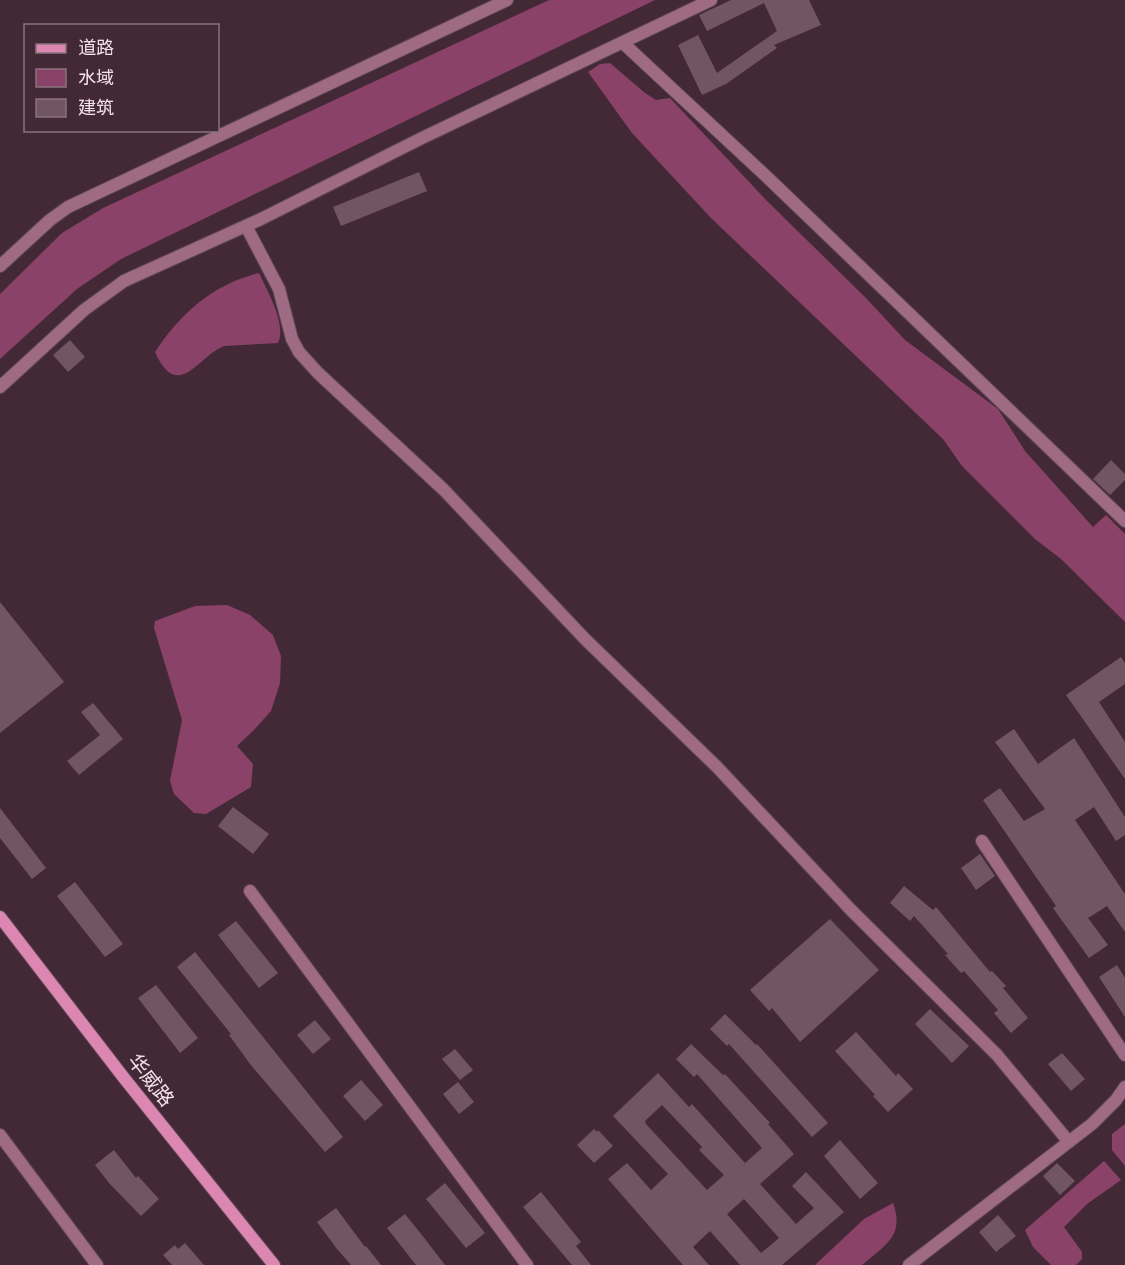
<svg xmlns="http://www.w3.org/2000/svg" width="1125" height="1265" viewBox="0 0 1125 1265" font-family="Cabin,'Noto Sans SC',sans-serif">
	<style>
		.water { fill: #8b4269 }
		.building { fill: #715562; fill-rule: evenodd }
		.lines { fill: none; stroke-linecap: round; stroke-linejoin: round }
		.street-casing { stroke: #5f4753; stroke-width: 14 }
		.secondary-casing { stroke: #5f4753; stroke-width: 14 }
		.street { stroke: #9f6a84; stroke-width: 12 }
		.secondary { stroke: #db87b2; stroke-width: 12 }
		.labels { text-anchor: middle; stroke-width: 4.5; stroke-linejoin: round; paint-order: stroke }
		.street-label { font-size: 20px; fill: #f4e3eb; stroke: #432936 }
	</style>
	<rect width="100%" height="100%" fill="#432936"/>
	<!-- water -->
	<path class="water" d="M 549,0 L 655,0 L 121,259 L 77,289 L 0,359 L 0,294 L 62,233 L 103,208 Z
		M 610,63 L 645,93 L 656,100 L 670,98 L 767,201 L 866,298 L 905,340 L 998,409 L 1025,451 L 1093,527 L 1106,515 L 1125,534 L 1125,622 L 1061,559 L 1035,539 L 962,466 L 943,439 L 711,218 L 632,133 L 588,72 L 600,64 Z
		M 259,273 C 267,290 287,325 278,343 L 224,346 C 198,356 178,403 155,352 C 180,314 213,284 259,273 Z
		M 227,605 L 250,615 L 273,635 L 281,656 L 280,683 L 271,711 L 254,730 L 237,746 L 253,764 L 251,787 L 206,814 L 194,813 L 174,794 L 170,781 L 182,720 L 154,628 L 155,621 L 195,606 Z
		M 1125,1124 L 1125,1166 L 1112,1150 L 1112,1134 Z
		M 1104,1161 L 1121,1180 L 1087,1204 L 1064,1227 L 1082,1252 L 1082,1259 L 1076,1265 L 1051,1265 L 1033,1247 L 1025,1230 Z
		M 893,1203 C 905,1236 885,1245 862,1265 L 815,1265 L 864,1219 Z"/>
	<!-- building -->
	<path class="building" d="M 731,0 L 809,0 L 821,25 L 774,45 L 777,48 L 726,84 L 702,95 L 678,45 L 698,35 L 717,73 L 777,31 L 764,3 L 707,31 L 699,15 Z
		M 419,172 L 427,191 L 341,226 L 333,207 Z
		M 70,340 L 85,357 L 68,372 L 53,355 Z
		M 1111,460 L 1125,474 L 1125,480 L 1110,495 L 1093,479 Z
		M 0,602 L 64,682 L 0,733 Z
		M 1121,657 L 1125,663 L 1125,684 L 1099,702 L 1125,742 L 1125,779 L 1066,695 Z
		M 93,703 L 123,739 L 79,775 L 67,761 L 100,735 L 81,712 Z
		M 1014,729 L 1038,764 L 1074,738 L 1125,817 L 1125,835 L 1116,841 L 1094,807 L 1075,820 L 1125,894 L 1125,932 L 1107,906 L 1088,918 L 1108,945 L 1089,958 L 1053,908 L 1056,906 L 983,800 L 1000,788 L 1024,821 L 1045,809 L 995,742 Z
		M 233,807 L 269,834 L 253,854 L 218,826 Z
		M 0,808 L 46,868 L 32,879 L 0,838 Z
		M 980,854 L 995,876 L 976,890 L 961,868 Z
		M 75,882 L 123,944 L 105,957 L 57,896 Z
		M 904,886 L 933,910 L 936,907 L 990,972 L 992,971 L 1006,986 L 1003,988 L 1028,1018 L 1011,1033 L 994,1013 L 998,1010 L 964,971 L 961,973 L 945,955 L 948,954 L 914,916 L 910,921 L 890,903 Z
		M 830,919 L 879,970 L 800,1042 L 772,1008 L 769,1011 L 750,990 Z
		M 236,921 L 278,973 L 259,988 L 218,935 Z
		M 195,952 L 343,1137 L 325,1152 L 250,1064 L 229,1035 L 231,1034 L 177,967 Z
		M 1117,965 L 1125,978 L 1125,1017 L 1099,977 Z
		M 156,985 L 198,1038 L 180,1053 L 138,998 Z
		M 930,1009 L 969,1046 L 952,1063 L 915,1024 Z
		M 725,1014 L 756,1045 L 757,1044 L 828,1123 L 812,1137 L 729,1044 L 727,1046 L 710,1029 Z
		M 315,1020 L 331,1039 L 313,1054 L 297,1035 Z
		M 856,1032 L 896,1076 L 898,1073 L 913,1089 L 888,1112 L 873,1096 L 875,1095 L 835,1051 Z
		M 691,1044 L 723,1075 L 725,1074 L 770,1123 L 768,1124 L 794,1154 L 760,1184 L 796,1224 L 814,1208 L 792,1186 L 806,1172 L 844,1212 L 782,1265 L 740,1265 L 710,1231 L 693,1247 L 709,1265 L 683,1265 L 608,1179 L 627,1163 L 651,1190 L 668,1174 L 613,1116 L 658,1073 L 689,1107 L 692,1104 L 745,1163 L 762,1148 L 697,1074 L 694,1077 L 676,1059 ZM 662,1105 L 702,1147 L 699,1150 L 724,1175 L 707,1190 L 646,1124 L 645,1121 ZM 744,1199 L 779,1238 L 761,1253 L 727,1214 Z
		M 455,1049 L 473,1070 L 460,1080 L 442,1059 Z
		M 1062,1053 L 1085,1079 L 1071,1091 L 1048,1064 Z
		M 361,1080 L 383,1105 L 365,1121 L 343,1096 Z
		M 458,1082 L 474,1102 L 459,1114 L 443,1094 Z
		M 594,1129 L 597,1132 L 598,1130 L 613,1146 L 594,1163 L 577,1145 Z
		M 840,1140 L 878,1183 L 860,1199 L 824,1156 Z
		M 114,1150 L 136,1178 L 138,1176 L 159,1199 L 141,1216 L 109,1183 L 95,1165 Z
		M 1057,1163 L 1075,1181 L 1060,1195 L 1043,1176 Z
		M 445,1183 L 485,1233 L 466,1248 L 426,1199 Z
		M 541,1192 L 581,1242 L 576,1246 L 591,1265 L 572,1265 L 523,1207 Z
		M 336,1208 L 365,1247 L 366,1246 L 381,1265 L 351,1265 L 337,1249 L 317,1222 Z
		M 405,1214 L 425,1239 L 445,1265 L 416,1265 L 387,1228 Z
		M 998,1215 L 1016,1236 L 996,1252 L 979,1232 Z
		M 185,1243 L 204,1265 L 172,1265 L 163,1255 L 175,1245 L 178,1249 Z"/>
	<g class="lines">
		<defs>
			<path id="street" d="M 623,43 L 767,177 L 1125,521
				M 246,226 L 279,289 L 292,339 L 299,352 L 318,373 L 444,490 L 585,639 L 717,767 L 851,910 L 997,1055 L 1069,1142
				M 0,266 L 50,220 L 68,207 L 507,0
				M 0,387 L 84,310 L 124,281 L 261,219 L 422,138 L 711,0
				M 982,841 L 1125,1055
				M 250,891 L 527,1265
				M 0,1135 L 97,1265
				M 909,1265 L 1092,1124 L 1116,1100 L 1125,1087"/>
			<path id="secondary" d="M 0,917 L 124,1078 L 274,1265"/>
		</defs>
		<!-- street casing -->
		<use href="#street" class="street-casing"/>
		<!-- secondary casing -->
		<use href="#secondary" class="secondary-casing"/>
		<!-- street -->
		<use href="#street" class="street"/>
		<!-- secondary -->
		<use href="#secondary" class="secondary"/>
	</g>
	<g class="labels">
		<!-- street labels -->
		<g class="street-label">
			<text transform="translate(151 1080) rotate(52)" y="7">华威路</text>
		</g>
	</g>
	<!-- legend -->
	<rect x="24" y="24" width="195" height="108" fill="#432936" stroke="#8a737e" stroke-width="1.5"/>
	<rect x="36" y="44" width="30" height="9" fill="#db87b2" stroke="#8a737e" stroke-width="1.5"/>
	<text x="78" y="54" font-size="18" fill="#f4e3eb">道路</text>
	<rect x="36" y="69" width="30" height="18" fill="#8b4269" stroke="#8a737e" stroke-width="1.5"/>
	<text x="78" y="84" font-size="18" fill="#f4e3eb">水域</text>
	<rect x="36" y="99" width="30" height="18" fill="#715562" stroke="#8a737e" stroke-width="1.5"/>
	<text x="78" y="114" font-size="18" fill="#f4e3eb">建筑</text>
</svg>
